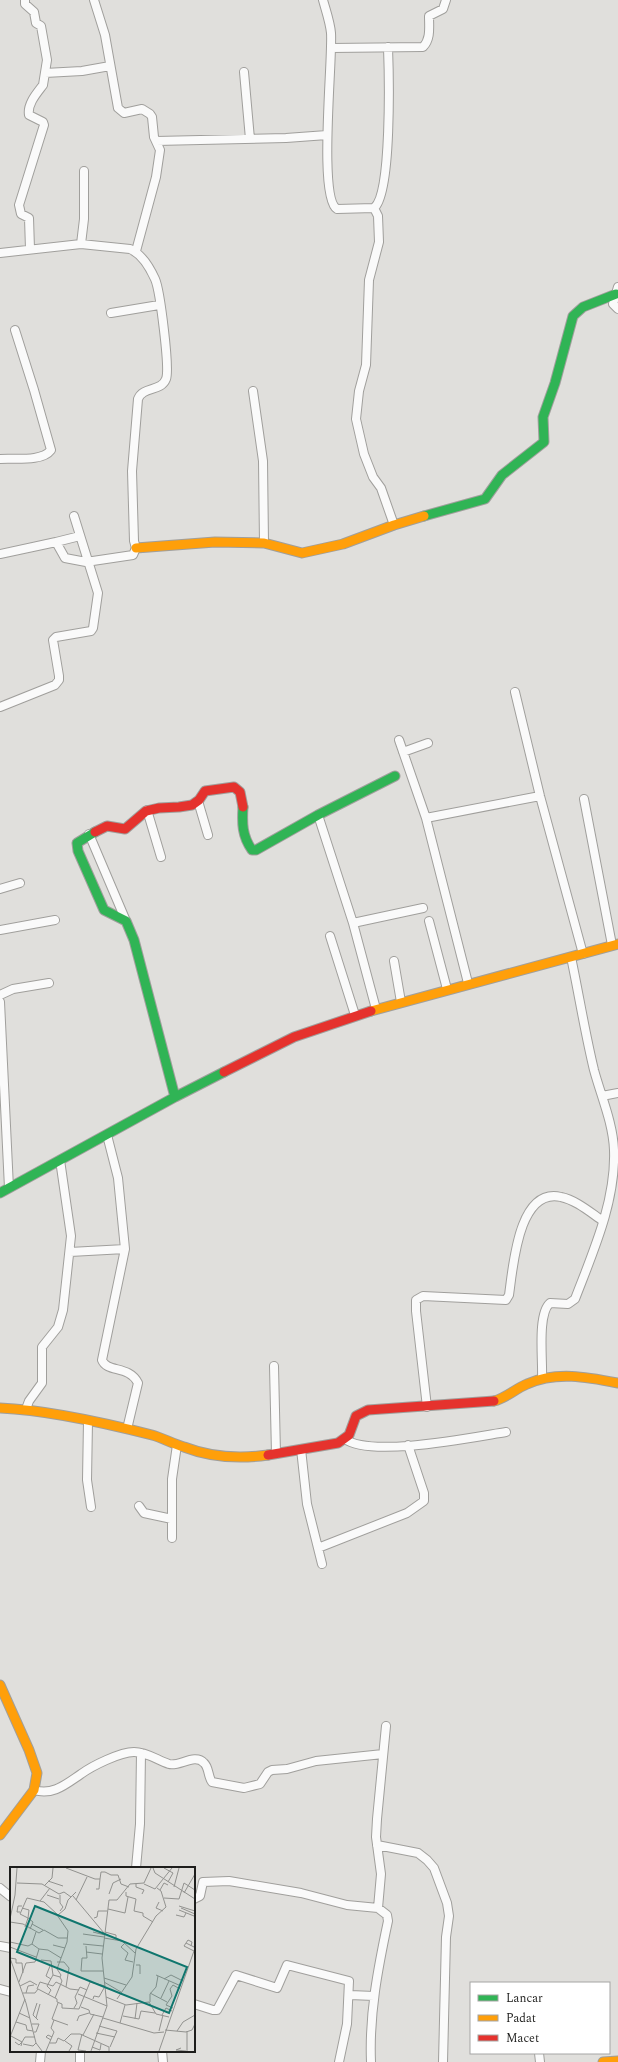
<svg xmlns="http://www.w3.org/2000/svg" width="618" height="2062" viewBox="0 0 618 2062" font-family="Spectral,serif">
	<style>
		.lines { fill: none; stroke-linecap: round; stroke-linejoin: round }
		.street-casing { stroke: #a09f9c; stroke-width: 10 }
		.fast-casing { stroke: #a09f9c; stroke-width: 11 }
		.slow-casing { stroke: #a09f9c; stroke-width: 11 }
		.jam-casing { stroke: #a09f9c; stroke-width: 11 }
		.street { stroke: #fafafa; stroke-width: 8 }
		.fast { stroke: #30b455; stroke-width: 9 }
		.slow { stroke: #ff9f0a; stroke-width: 9 }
		.jam { stroke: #e5322d; stroke-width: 9 }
		.inset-road { fill: none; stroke: #92928f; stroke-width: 1 }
		.view { fill: #0f766e; fill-opacity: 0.15; stroke: #0f766e; stroke-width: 2 }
		.inset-edge { fill: none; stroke: #1e1e1c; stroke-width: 2 }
	</style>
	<rect width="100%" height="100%" fill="#e0dfdc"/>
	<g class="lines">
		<defs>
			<path id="street" d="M 25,0 L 25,4 L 34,12 L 36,23 L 41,26 L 47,60 L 43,85 C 37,93 27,104 29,115 L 43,122 L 44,125 L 19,205 L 21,214 L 29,218 L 30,249
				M 94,0 L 105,35 L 118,108 L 124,113 L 142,109 L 150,114 L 152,117 L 154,137 L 160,150 L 156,177 L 136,251
				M 323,0 C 326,11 330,22 331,33 C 333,59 318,198 337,209 L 374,208 L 378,216 L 379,242 L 369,280 L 366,365 L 359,391 L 356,419 L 364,454 L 373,477 L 381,488 L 394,525
				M 331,48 L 423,47 C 431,39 429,27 429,16 L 443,9 L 446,0
				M 244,72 L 250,139
				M 45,73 L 82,71 L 110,66
				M 156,141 L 286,138 L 327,135
				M 374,208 C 392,194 389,73 388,47
				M 81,244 L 84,219 L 84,171
				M 0,253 L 81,244 L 130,249 C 142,254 150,268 155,279 C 160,290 170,369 166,379 C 161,392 143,386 138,399 L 132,471 L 134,541 L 136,548 L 133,555 L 86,562 L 65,558 L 56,542 L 0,554
				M 618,287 L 613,304 L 618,309
				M 111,313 L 159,305
				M 253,391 L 263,461 L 264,543
				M 0,459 C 15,458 42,462 51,450 L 34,390 L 15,330
				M 56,542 L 80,536
				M 515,692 L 540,796 L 583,954
				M 0,707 L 55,685 L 59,680 L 59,676 L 53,640 L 56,637 L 91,631 L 93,628 L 98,593 L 74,516
				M 399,740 L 426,818 L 468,983
				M 403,752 L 428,743
				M 584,799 L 612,945
				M 198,801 L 208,835
				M 147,810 L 161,857
				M 318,815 L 353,923 L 376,1009
				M 426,818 L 540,796
				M 89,834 L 126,921
				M 0,889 L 20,883
				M 429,921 L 447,989
				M 353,923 L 423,908
				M 0,930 L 55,920
				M 330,936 L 355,1015
				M 394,961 L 401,1002
				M 0,995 L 13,989 L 49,983
				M 0,1002 L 9,1188
				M 602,1096 L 618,1093
				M 107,1135 L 118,1178 L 125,1249 L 102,1360 C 107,1373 129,1365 138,1383 L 127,1429
				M 70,1252 L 125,1249
				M 274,1366 L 276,1454
				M 542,1378 C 543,1361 537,1314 550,1303 L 568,1304 L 575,1299 C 593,1252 616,1201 614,1150 C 613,1123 601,1096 594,1070 C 585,1033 579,995 571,957
				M 427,1407 L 416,1311 L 416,1300 L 423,1296 L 506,1300 L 509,1295 C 513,1268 518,1187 561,1197 C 576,1200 591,1213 603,1221
				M 26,1409 L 29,1401 L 42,1383 L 42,1347 L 58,1327 L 63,1310 L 71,1236 L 60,1160
				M 88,1421 L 87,1480 L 91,1507
				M 345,1439 C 370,1458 474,1437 506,1432
				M 301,1449 L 307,1504 L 322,1564
				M 139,1506 L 144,1513 L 172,1519
				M 172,1538 L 172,1479 L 177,1445
				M 318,1548 L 407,1513 L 424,1501 L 424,1493 L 408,1445
				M 34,1790 C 53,1796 66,1784 81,1774 C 92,1766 120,1752 134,1752 C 147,1752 157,1760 169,1764 C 179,1767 195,1753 204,1763 C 209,1767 208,1777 212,1782 L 244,1788 L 260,1784 L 268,1772 L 272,1770 L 287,1769 L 316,1761 L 383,1754
				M 377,1845 L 418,1853 L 427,1860 L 434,1868 L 447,1903 L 449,1916 L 446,1937 L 443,2062
				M 136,1868 L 140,1824 L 141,1753
				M 0,1888 L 11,1897
				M 194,1899 L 200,1896 L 203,1882 L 229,1881 L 301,1893 L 347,1905 L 378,1908 L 387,1915 L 388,1921 C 378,1968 369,2014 371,2062
				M 378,1908 L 381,1874 L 376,1837 L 377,1819 L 386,1726
				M 0,1946 L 11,1948
				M 0,1989 L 11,1992
				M 350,1995 L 374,1996
				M 194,2004 L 213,2010 L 217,2010 L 236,1975 L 277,1988 L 287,1965 L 349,1981 L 347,2024 L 339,2062
				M 162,2051 L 163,2062
				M 539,2053 L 540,2062
				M 40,2062 L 41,2051
				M 80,2062 L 80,2051"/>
			<path id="fast" d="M 424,516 L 485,499 L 502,475 L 544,442 L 543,417 L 555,383 L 573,316 L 583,307 L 616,294
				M 243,807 C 242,823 242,836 252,850 L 256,850 L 318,815 L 395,776
				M 95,832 L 77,843 L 78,851 L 104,910 L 126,921 L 134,940 L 175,1097
				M 0,1193 L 175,1097 L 224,1072"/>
			<path id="slow" d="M 136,548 L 215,542 L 264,543 L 302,553 L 343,544 L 394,525 L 424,516
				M 371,1011 L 618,944
				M 494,1401 C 506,1398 515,1389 527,1384 C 556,1371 587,1377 618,1383
				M 0,1408 C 49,1410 105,1423 152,1435 C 163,1438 173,1444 184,1447 C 210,1457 240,1459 268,1455
				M 0,1685 L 29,1750 L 37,1773 L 34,1790 L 0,1835
				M 603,2062 L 618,2061"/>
			<path id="jam" d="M 95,832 L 107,826 L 125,829 L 146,811 L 159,808 L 179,807 L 192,805 L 199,800 L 205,791 L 234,787 L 240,792 L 243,807
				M 224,1072 L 294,1037 L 371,1011
				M 268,1455 L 338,1443 L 349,1435 L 356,1416 L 368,1410 L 494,1401"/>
		</defs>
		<!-- street casing -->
		<use href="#street" class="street-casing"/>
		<!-- fast casing -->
		<use href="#fast" class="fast-casing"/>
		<!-- slow casing -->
		<use href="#slow" class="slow-casing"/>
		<!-- jam casing -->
		<use href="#jam" class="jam-casing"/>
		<!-- street -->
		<use href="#street" class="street"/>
		<!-- fast -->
		<use href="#fast" class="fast"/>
		<!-- slow -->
		<use href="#slow" class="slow"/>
		<!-- jam -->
		<use href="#jam" class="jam"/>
	</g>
	<!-- overview -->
	<g transform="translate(10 1867)">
		<rect width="185" height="185" fill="#e0dfdc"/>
		<path class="inset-road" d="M 56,1 L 85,12 L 90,12 L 91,5 L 95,5 L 101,8 L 108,8 L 111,17 L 119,20M 143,1 L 145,6 L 185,32M 154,1 L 163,6 L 158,15M 38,14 L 53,19M 7,16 L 32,17 L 49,27 L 54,25 L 61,30M 126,17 L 126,20 L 134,23 L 132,27M 134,17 L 145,22 L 162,1M 35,18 L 42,11 L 43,1M 164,20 L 169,1M 86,22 L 89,22 L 90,12M 150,23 L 154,16 L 158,18M 116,25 L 116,29 L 126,32 L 124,44 L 133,46 L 133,49 L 143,55M 174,26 L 185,7M 99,27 L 103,16 L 111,12M 37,28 L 49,32M 50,28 L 50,36 L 53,40 L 50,44M 63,29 L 94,66M 154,31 L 169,32 L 174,16 L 185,23M 66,33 L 77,10M 30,34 L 40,21M 149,35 L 146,41 L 153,44M 169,39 L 185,44M 12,41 L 19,43 L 18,51M 171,41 L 185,47M 98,42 L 115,46 L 118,30M 169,43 L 184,49 L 185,47M 10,45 L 7,45 L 8,39 L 12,39M 166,48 L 174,50 L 176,46M 18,51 L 23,55 L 20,62M 84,51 L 87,50 L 88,44 L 97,44M 0,52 L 5,28 L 7,1M 0,55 L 13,57 L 29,66 L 34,63 L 48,71 L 57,71M 22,57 L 33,63M 15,60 L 18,51 L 10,47 L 17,31 L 34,35 L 48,48 L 55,42 L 58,33 L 66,25M 83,65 L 95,68M 95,65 L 106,68 L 106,73M 73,67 L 94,70M 94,71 L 112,74 L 125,86M 0,75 L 18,79 L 22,77 L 29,82M 115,76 L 111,80 L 118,86 L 115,93 L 123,95M 176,76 L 178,73 L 182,75 L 181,79M 22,77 L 26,65M 73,77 L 93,79M 43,78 L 55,81M 76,79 L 77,91 L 72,91 L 71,104 L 93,104M 0,80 L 26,90M 184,84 L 174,79 L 176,76 L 184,80M 76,85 L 92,87M 0,91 L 6,92 L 6,96 L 12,96 L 13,106M 0,91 L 16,136 L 26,176 L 32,184M 31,93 L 41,94 L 43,108M 47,95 L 54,95 L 59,101 L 56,120M 126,98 L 130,98 L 130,107M 40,99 L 36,109 L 41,112M 146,108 L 171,119M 94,111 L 116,118M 154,112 L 161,108 L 173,114M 9,115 L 16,96 L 25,95 L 29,82 L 38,83 L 51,91M 94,115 L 111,125M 10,119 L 20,114 L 27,118M 27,122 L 30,115 L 43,119 L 46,115 L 60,122 L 69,123M 13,126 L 25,126 L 28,122 L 47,132 L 47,135 L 52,137 L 52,141 L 69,142 L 80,115 L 95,119M 16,126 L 18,119 L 24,118M 140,126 L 157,135M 68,127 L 97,139M 38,128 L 41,123 L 37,119 L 43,108 L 50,110 L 51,108 L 47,102 L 57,75 L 58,64 L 47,48M 96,130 L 116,138 L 139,135 L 146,147 L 159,150M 45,131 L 52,114 L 50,110M 151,131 L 159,114M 83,132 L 84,129 L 89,130 L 94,121M 107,132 L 122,110 L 126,82 L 146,49 L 156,40 L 151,24 L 147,21M 140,135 L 140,127 L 146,120 L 148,109M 27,136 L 23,148 L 28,153M 71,140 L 79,143 L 80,147 L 93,150M 64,141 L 67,136 L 65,130 L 70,120 L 77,123M 163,141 L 156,138 L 162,129 L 160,122 L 163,118 L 170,122M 9,146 L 20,151M 152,148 L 156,141 L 162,144M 113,149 L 129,152 L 131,144 L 145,146M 26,151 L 30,137M 93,151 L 144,166 L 154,165M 125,152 L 127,136M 44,153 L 58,158M 67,154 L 69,149 L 79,146M 6,155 L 16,158 L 17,163 L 23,164M 110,156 L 115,138M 22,157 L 29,157 L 26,165 L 24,165M 89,159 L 107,164 L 100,180M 155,163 L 176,165 L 182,163 L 185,157M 149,164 L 153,148M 167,164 L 173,155 L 185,148M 86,166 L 105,170M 72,167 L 68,183 L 76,184M 73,168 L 84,147M 1,169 L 12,175 L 15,170 L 25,170M 0,170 L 15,132M 41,173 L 36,170 L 38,168 L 42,170M 55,174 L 62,179 L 59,184M 5,175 L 9,178 L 12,175 L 11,179M 40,176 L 46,176 L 48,171 L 54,174 L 61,167 L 70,167 L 99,180 L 99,184M 13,177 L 23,179 L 26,176M 82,180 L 90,183 L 91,177M 171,181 L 166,183 L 176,184M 36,184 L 44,165 L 41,161 L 44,153 L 42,152 L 48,136M 81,184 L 97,139 L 92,91 L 99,33 L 107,33 L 120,17 L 134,16 L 141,1M 149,184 L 185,81M 177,184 L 177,164"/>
		<path class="view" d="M 25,39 L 177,100 L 159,146 L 7,85 Z"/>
		<rect width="185" height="185" class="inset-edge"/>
	</g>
	<!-- legend -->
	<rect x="470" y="1982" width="140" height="72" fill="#ffffff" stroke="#a5a5a4"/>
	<rect x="478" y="1995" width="20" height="6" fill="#30b455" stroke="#a5a5a4"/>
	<text x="506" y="2002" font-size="12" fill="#1e1e1c">Lancar</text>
	<rect x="478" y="2015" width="20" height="6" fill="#ff9f0a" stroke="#a5a5a4"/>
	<text x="506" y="2022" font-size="12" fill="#1e1e1c">Padat</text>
	<rect x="478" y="2035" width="20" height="6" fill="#e5322d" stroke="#a5a5a4"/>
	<text x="506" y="2042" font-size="12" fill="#1e1e1c">Macet</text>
</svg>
